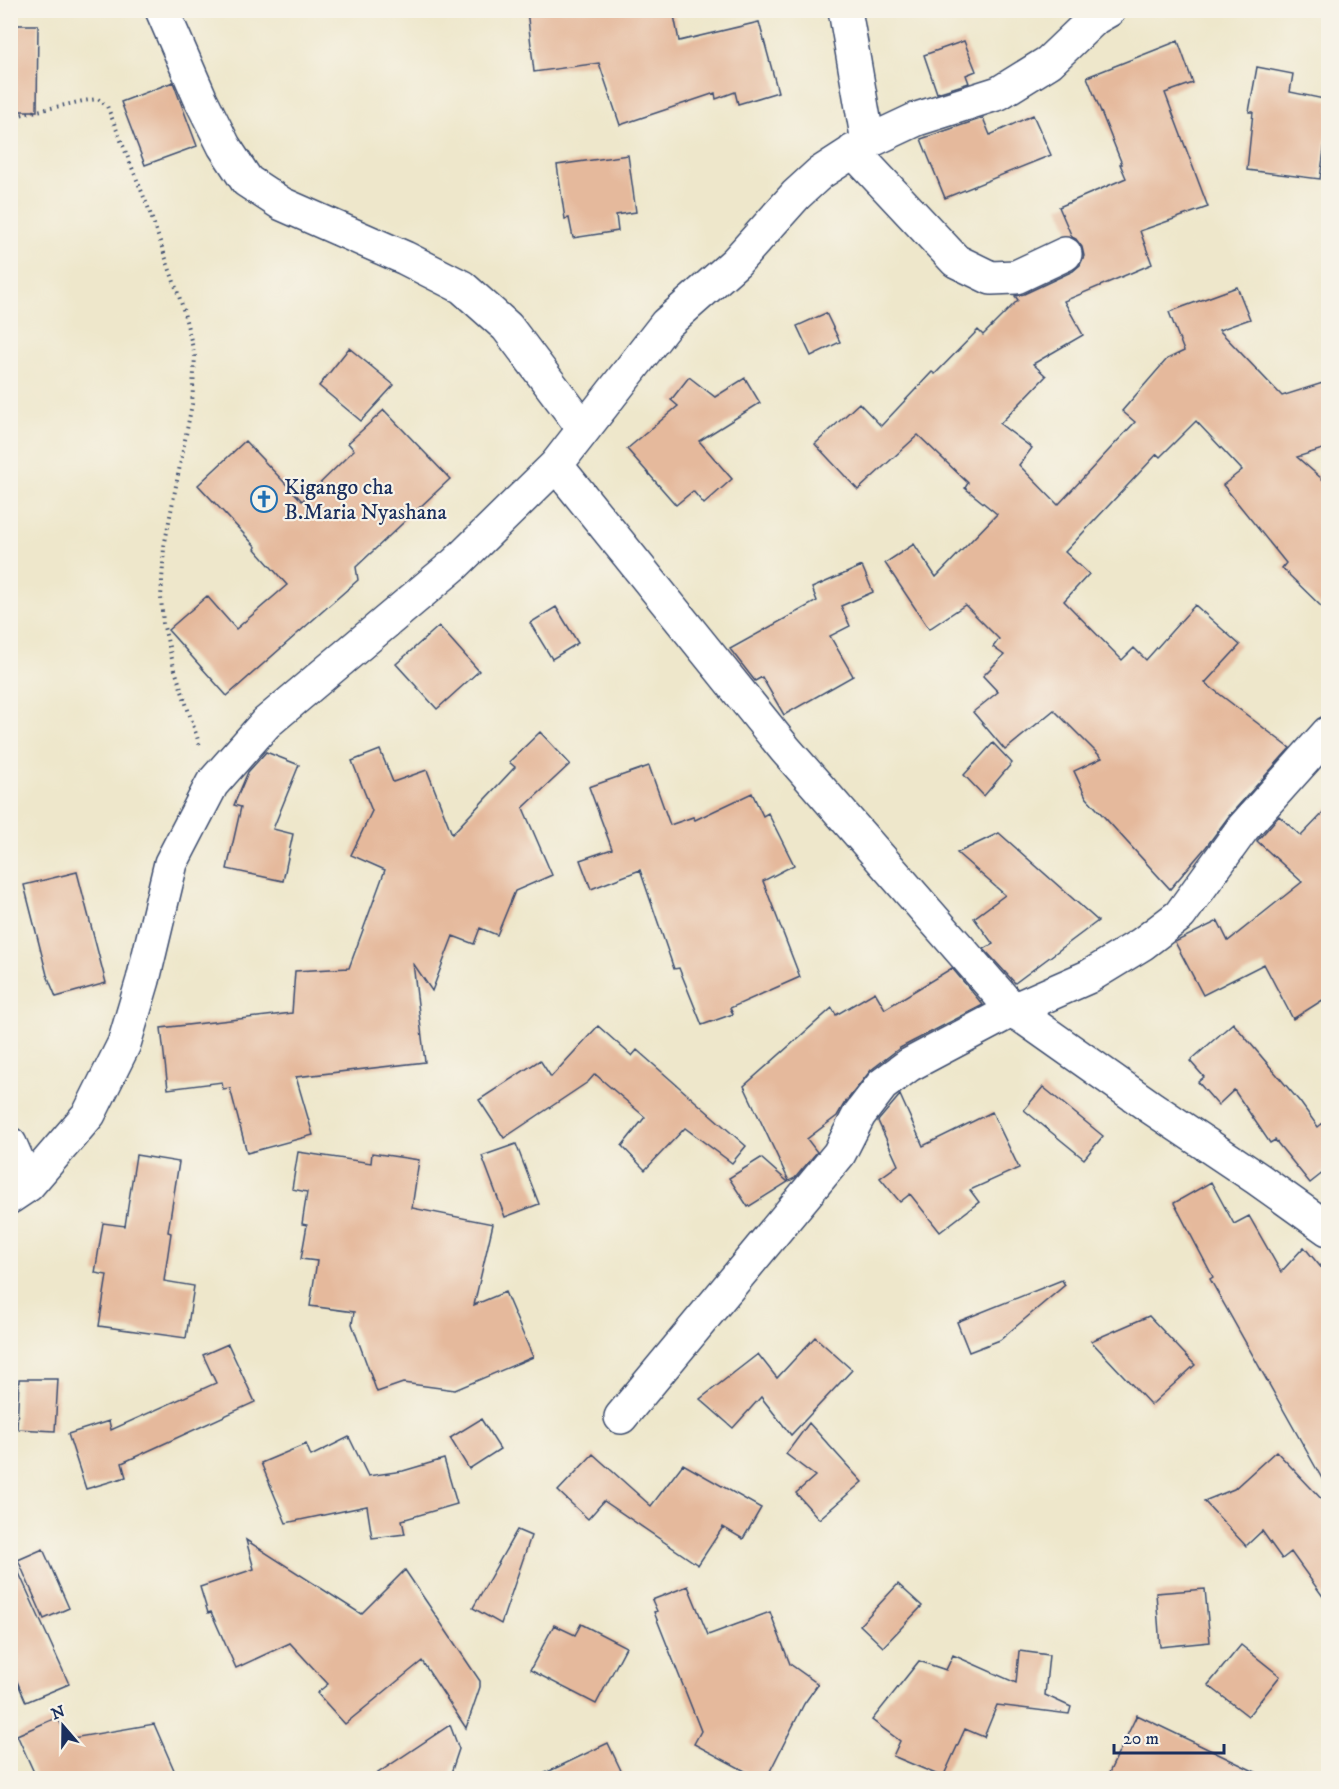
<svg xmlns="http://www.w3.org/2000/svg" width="1339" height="1789" viewBox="0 0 1339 1789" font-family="'IM FELL DW Pica',serif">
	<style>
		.building { fill: #e5b99c }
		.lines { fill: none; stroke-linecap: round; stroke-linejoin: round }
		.minor-casing { stroke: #3b4b6e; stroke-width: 36 }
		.path { stroke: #3b4b6e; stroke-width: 4; stroke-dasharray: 1.5 4.5; stroke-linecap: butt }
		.minor { stroke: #fff; stroke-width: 33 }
		.labels { text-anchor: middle; stroke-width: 4.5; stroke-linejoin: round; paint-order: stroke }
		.poi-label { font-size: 22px; fill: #1b2f5e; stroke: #f7f3e8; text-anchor: start }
	</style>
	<rect width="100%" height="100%" fill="#f7f3e8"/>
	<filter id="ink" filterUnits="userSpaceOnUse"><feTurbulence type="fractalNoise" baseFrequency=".0167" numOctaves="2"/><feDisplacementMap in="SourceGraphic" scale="12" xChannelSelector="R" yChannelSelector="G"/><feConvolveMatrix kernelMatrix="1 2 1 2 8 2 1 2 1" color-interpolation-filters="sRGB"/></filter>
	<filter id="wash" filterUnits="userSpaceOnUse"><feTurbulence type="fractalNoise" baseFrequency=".008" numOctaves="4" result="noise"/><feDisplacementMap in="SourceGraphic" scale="24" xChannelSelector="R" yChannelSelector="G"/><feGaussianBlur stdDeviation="1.35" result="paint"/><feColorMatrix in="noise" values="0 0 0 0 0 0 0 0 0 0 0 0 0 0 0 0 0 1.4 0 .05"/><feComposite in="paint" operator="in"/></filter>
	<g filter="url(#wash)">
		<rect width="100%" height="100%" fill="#eee7cb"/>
		<g id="blocks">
			<!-- building -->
			<path class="building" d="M 527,10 L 673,10 L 679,41 L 759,22 L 778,92 L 738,104 L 735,92 L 716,99 L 715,93 L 620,125 L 599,63 L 534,72 Z
				M 10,25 L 38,25 L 37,111 L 10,111 Z
				M 964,41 L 976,71 L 966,75 L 969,83 L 937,93 L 924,55 Z
				M 1178,41 L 1193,83 L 1165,93 L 1208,207 L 1140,231 L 1152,264 L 1064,301 L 1083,335 L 1033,364 L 1046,376 L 1000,424 L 1032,448 L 1019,465 L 1058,505 L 1135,422 L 1122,411 L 1167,359 L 1184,351 L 1169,312 L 1237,287 L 1250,319 L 1219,330 L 1282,396 L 1329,381 L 1329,447 L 1297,457 L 1329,485 L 1329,614 L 1282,568 L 1286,563 L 1223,485 L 1242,470 L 1196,421 L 1160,457 L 1157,454 L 1065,552 L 1089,574 L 1064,601 L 1122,660 L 1134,648 L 1146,660 L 1195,605 L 1240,645 L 1205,683 L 1290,748 L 1229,816 L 1206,847 L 1170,889 L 1086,797 L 1074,771 L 1102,758 L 1054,710 L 1005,750 L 973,712 L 998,692 L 983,676 L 1004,655 L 993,647 L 999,639 L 965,605 L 929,629 L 885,563 L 914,544 L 936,577 L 997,514 L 965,488 L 968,483 L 918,435 L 858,490 L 815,444 L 859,403 L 881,426 L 932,372 L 935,374 L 978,330 L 983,335 L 1018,300 L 1015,296 L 1024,294 L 1073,271 L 1080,265 L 1084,256 L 1082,247 L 1076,239 L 1072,237 L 1059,207 L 1126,178 L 1120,164 L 1122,164 L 1087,77 Z
				M 1257,67 L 1293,74 L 1290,92 L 1329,100 L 1329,129 L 1327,129 L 1320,179 L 1247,170 L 1253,112 L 1249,112 Z
				M 173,82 L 197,146 L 145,165 L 121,102 Z
				M 1033,115 L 1051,155 L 945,198 L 921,139 L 983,118 L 990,135 Z
				M 628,155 L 636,212 L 616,215 L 618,231 L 573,238 L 569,218 L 565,219 L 557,165 Z
				M 826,313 L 840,342 L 811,356 L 797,326 Z
				M 349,348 L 394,385 L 361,421 L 319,386 Z
				M 689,377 L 715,397 L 745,378 L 760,403 L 699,441 L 732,479 L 704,504 L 693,491 L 676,505 L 627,449 L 678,406 L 671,400 Z
				M 384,410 L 450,479 L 356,567 L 358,580 L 227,696 L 168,630 L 207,596 L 236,629 L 287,585 L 255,549 L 256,547 L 198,485 L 245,441 L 302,501 L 354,450 L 348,443 Z
				M 862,566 L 873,592 L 841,606 L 850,626 L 830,636 L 853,676 L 784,715 L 762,677 L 755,681 L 730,649 L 817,601 L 812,588 Z
				M 556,607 L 578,643 L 552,659 L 530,623 Z
				M 439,626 L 479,671 L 437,709 L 396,664 Z
				M 540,732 L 570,764 L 523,808 L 552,875 L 515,891 L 497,935 L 480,928 L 474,944 L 453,936 L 432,991 L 413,963 L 425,1062 L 296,1077 L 313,1135 L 247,1153 L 230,1088 L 223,1089 L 222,1082 L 168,1089 L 161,1028 L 292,1013 L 295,971 L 349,968 L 385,870 L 351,855 L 372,811 L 352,761 L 380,750 L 393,782 L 427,770 L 452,834 L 515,767 L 509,762 Z
				M 993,743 L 1012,763 L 984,796 L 964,775 Z
				M 266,752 L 299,765 L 273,829 L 293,834 L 283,881 L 227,869 L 241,807 L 234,805 L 248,772 Z
				M 649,766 L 670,825 L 693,817 L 695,820 L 752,793 L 763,816 L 768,813 L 794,865 L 763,881 L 800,977 L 730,1008 L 733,1014 L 702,1025 L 679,968 L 674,969 L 640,870 L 591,889 L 580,860 L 612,849 L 589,787 Z
				M 1329,807 L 1329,996 L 1293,1019 L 1264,964 L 1203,995 L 1175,942 L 1218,921 L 1228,941 L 1302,882 L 1257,841 L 1279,816 L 1301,836 Z
				M 999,833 L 1098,921 L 1015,983 L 984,949 L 993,944 L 974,918 L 1005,895 L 957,853 Z
				M 77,872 L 106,983 L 56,997 L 47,975 L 24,885 Z
				M 952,968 L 983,1005 L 900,1048 L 871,1070 L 844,1104 L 837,1116 L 807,1139 L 817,1152 L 795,1178 L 789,1181 L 744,1086 L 832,1008 L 836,1015 L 875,992 L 885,1009 Z
				M 1233,1023 L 1300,1102 L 1318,1127 L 1329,1118 L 1329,1168 L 1310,1183 L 1275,1140 L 1270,1143 L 1234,1090 L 1218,1105 L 1198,1082 L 1204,1077 L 1190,1061 Z
				M 598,1026 L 632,1056 L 637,1050 L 746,1146 L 732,1163 L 685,1128 L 645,1170 L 622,1146 L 645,1117 L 595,1074 L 588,1082 L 504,1138 L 479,1100 L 540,1060 L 551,1077 Z
				M 1043,1087 L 1103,1136 L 1084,1159 L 1024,1110 Z
				M 900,1095 L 923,1146 L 992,1112 L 1019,1168 L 970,1190 L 979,1202 L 940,1232 L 910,1194 L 900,1202 L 880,1178 L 898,1165 L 878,1121 Z
				M 516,1144 L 539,1204 L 505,1217 L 482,1156 Z
				M 298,1152 L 371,1163 L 372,1153 L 419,1160 L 412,1208 L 493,1224 L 474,1305 L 505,1292 L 533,1357 L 455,1390 L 403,1383 L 377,1392 L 352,1324 L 354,1312 L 310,1306 L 317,1261 L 301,1259 L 307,1225 L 302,1224 L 307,1192 L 292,1189 Z
				M 136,1155 L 179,1162 L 168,1232 L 171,1233 L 164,1281 L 194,1286 L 186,1338 L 99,1326 L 107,1275 L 95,1273 L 103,1223 L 125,1226 Z
				M 761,1158 L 788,1182 L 748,1207 L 729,1178 Z
				M 1211,1182 L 1234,1224 L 1249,1216 L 1281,1272 L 1304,1247 L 1329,1277 L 1329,1491 L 1210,1279 L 1213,1277 L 1174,1203 Z
				M 1062,1280 L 1065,1285 L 1000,1340 L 969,1352 L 957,1322 Z
				M 1149,1316 L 1195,1365 L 1151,1405 L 1091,1341 Z
				M 815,1337 L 852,1370 L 791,1435 L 761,1397 L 733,1428 L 700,1399 L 758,1354 L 777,1378 Z
				M 228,1344 L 255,1402 L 122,1463 L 126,1477 L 86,1489 L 68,1434 L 109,1421 L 111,1430 L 216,1383 L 203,1355 Z
				M 19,1379 L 58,1379 L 55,1431 L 17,1429 Z
				M 481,1419 L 500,1449 L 469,1469 L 450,1438 Z
				M 809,1423 L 862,1482 L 819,1519 L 796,1493 L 815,1476 L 786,1454 Z
				M 349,1437 L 368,1476 L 403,1471 L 444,1459 L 457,1504 L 402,1520 L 405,1534 L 372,1538 L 367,1506 L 286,1523 L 261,1463 L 306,1444 L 311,1456 Z
				M 1276,1451 L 1329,1507 L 1329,1605 L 1291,1552 L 1282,1559 L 1262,1531 L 1246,1546 L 1204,1501 L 1234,1489 Z
				M 593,1454 L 651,1506 L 683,1464 L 761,1508 L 743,1539 L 723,1527 L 698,1565 L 604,1501 L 588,1519 L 558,1491 Z
				M 517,1530 L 531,1536 L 501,1624 L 473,1608 Z
				M 246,1540 L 361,1614 L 405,1570 L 480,1681 L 480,1687 L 466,1728 L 422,1661 L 345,1724 L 317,1693 L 328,1684 L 290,1643 L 236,1668 L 211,1612 L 208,1613 L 200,1587 L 254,1569 Z
				M 43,1549 L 69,1608 L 44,1619 L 18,1560 Z
				M 10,1553 L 69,1684 L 26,1702 L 10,1665 Z
				M 898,1584 L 922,1606 L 883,1647 L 860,1625 Z
				M 688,1586 L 708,1635 L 770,1612 L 790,1664 L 818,1684 L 804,1704 L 766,1779 L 760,1779 L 694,1744 L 701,1731 L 654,1612 L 657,1611 L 652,1600 Z
				M 1205,1589 L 1210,1642 L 1160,1647 L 1156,1593 Z
				M 581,1624 L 626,1647 L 596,1704 L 530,1670 L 554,1625 L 575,1635 Z
				M 1241,1645 L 1280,1676 L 1248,1716 L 1208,1685 Z
				M 1019,1651 L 1049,1655 L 1045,1695 L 1071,1707 L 1069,1714 L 997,1705 L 984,1737 L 965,1729 L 943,1777 L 893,1756 L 900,1741 L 872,1720 L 919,1661 L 946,1670 L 953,1655 L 1016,1683 Z
				M 1137,1715 L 1270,1779 L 1106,1779 Z
				M 58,1717 L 67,1739 L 154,1724 L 178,1779 L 37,1779 L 17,1735 Z
				M 450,1725 L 459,1749 L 449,1779 L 369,1779 Z
				M 608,1743 L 625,1779 L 533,1779 Z"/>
		</g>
	</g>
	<g filter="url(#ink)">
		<use href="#blocks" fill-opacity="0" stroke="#3b4b6e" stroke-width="1.5"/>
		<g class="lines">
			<defs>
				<path id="minor" d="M 162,10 L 201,100 L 224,146 L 247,181 L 282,204 L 405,258 L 462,287 L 507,327 L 584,429
					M 845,10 L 868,142
					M 853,151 L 956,261 L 991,278 L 1016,277 L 1065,254
					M 556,465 L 785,749 L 1013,1010 L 1152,1108 L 1258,1179 L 1328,1229
					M 10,1144 L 28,1185
					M 10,1197 L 28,1185 L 89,1114 L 124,1044 L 143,980 L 171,863 L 212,784 L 266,723 L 455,564 L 556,465 L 666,324 L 736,262 L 796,195 L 820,173 L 868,142 L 917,119 L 999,93 L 1049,62 L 1095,18 L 1109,10
					M 621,1417 L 839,1154 L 859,1115 L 882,1085 L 909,1065 L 1013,1010 L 1088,977 L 1142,944 L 1180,915 L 1243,828 L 1328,733"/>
			</defs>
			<!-- minor casing -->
			<use href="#minor" class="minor-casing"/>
			<!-- path -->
			<path class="path" d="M 10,117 L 83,101 L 98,99 L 107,106 L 148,207 L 182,305 L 195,356 L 192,404 L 164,547 L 161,598 L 163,623 L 174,667 L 200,746"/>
			<!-- minor -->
			<use href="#minor" class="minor"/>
		</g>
	</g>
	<!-- icons -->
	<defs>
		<symbol id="church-ring" viewBox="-11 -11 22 22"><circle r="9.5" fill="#f7f3e8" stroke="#1f6fb2" stroke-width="1.5"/><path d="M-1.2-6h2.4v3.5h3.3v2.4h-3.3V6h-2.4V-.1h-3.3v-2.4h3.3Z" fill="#1f6fb2"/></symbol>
	</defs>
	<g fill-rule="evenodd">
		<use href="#church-ring" x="249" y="484" width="30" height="30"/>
	</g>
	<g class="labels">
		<!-- poi labels -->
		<g class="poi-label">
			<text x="284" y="494">Kigango cha<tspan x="284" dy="25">B.Maria Nyashana</tspan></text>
		</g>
	</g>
	<!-- margin -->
	<rect width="1339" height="1789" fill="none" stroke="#f7f3e8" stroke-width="36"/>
	<!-- north arrow -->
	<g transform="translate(63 1726) rotate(340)" stroke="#f7f3e8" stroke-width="4.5" paint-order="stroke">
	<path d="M0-4.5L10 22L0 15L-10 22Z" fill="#1b2f5e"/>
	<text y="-9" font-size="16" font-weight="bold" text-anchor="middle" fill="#1b2f5e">N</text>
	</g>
	<!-- scale -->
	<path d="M1114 1744v9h110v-9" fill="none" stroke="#1b2f5e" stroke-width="3"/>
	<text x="1123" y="1744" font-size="18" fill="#1b2f5e" stroke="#f7f3e8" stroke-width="4.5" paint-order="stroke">20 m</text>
</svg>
